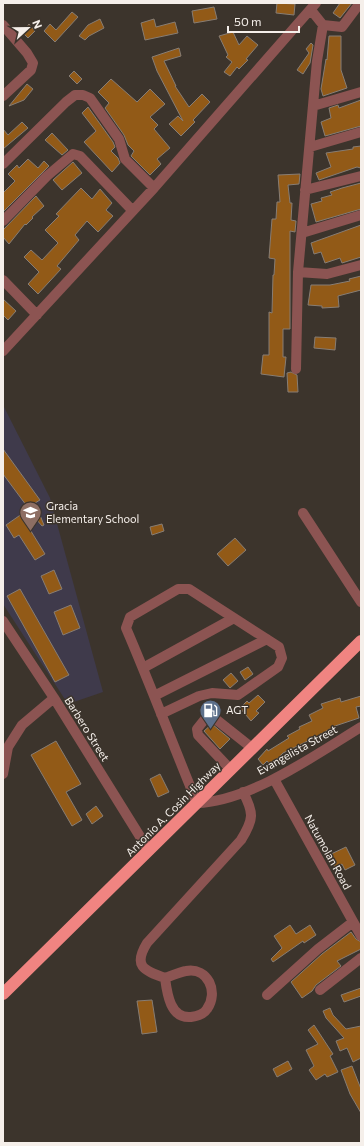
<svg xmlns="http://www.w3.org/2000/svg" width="364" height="1146" viewBox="0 0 364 1146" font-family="Commissioner,sans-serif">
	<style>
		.education { fill: #3f3a4b }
		.building { fill: #925a17; stroke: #877d74 }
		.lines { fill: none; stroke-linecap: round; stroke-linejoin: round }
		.minor { stroke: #8c5452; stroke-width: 10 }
		.highway { stroke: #f08481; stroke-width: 12 }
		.labels { text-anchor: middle; stroke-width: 3; stroke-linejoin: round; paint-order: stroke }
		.poi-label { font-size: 11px; fill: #f5efea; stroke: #3c342c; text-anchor: start }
		.street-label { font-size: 11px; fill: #f5efea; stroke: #3c342c }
	</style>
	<rect width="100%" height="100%" fill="#3c342c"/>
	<!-- education -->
	<path class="education" d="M 3,405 L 50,498 L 103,692 L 68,704 L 3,604 Z"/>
	<!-- building -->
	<path class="building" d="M 277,3 L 295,4 L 294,15 L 276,13 Z
		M 340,3 L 352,3 L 340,18 L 333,13 Z
		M 214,7 L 217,19 L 194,23 L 192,11 Z
		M 72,12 L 78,17 L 55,42 L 44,31 L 50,24 L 56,30 Z
		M 100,19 L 104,28 L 89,36 L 85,40 L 79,36 L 88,25 Z
		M 154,19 L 156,27 L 175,22 L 178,33 L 145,40 L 141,23 Z
		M 29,24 L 35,31 L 28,38 L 22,32 Z
		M 233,32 L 239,45 L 247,36 L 258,45 L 246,59 L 248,60 L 239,69 L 237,67 L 230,76 L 224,72 L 232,62 L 226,57 L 228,55 L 219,36 Z
		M 329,36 L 341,36 L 341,70 L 347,88 L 323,96 L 321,89 L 326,59 L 327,60 Z
		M 311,43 L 313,45 L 310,63 L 303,74 L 297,70 L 309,53 L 306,49 Z
		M 179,48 L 181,56 L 164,61 L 176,86 L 175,86 L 189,107 L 202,94 L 210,102 L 193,120 L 195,122 L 181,136 L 169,124 L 178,116 L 183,121 L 157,71 L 152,57 Z
		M 74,71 L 82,79 L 77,84 L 69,76 Z
		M 111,79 L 137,102 L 150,89 L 165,104 L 150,117 L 158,125 L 154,129 L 170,148 L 157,159 L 161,164 L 150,175 L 131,156 L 134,151 L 128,145 L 124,135 L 105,108 L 109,103 L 98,92 Z
		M 27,84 L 33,89 L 24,100 L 9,106 Z
		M 361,100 L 361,126 L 325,136 L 321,122 L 331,118 L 329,108 L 338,105 L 339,108 Z
		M 88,107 L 113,142 L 115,147 L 111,151 L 118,158 L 120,163 L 112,172 L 84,142 L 96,131 L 82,113 Z
		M 22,122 L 28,128 L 3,149 L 3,129 L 8,135 Z
		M 52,133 L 68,150 L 62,155 L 45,140 Z
		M 361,146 L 361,168 L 357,167 L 319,180 L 316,173 L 331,167 L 326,153 L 353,149 L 353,147 Z
		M 28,159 L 38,168 L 44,161 L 49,166 L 3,212 L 3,193 L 15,181 L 8,174 L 17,165 L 19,168 Z
		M 73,162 L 82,173 L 62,190 L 53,180 Z
		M 300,174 L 299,184 L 288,185 L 290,203 L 292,203 L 291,220 L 296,221 L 295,232 L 290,231 L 290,329 L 283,329 L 283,357 L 286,357 L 284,377 L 261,374 L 263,355 L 269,355 L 269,312 L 272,313 L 273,275 L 274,275 L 275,259 L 269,258 L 272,219 L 276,219 L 277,202 L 280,202 L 278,175 Z
		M 361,183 L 361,209 L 316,222 L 311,204 L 322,201 L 321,198 L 332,195 L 330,192 L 342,188 Z
		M 81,188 L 92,199 L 100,189 L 112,203 L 106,210 L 113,216 L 98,232 L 87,221 L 75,235 L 79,240 L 57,266 L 61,269 L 38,294 L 28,284 L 39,272 L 24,257 L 31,250 L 42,260 L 58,243 L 45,230 L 59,216 L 56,214 Z
		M 36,196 L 44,206 L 32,217 L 33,218 L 26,225 L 25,224 L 9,244 L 3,237 L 3,230 Z
		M 361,225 L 361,257 L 342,263 L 340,258 L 325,263 L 321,252 L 314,254 L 311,243 Z
		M 361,276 L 361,290 L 338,296 L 339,307 L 322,308 L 322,306 L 308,305 L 311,285 L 330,285 L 350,281 L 349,279 Z
		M 3,299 L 16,311 L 8,320 L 3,315 Z
		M 315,337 L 336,338 L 335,350 L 314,348 Z
		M 291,372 L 297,375 L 298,392 L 288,392 L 287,373 Z
		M 3,449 L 40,500 L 35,503 L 44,525 L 42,526 L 36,519 L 26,523 L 45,554 L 35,560 L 19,535 L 14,538 L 6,525 L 29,509 L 3,474 Z
		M 162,524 L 164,531 L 152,535 L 150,527 Z
		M 235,538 L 246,550 L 228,566 L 217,554 Z
		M 54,570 L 62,589 L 49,594 L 41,576 Z
		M 20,589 L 69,675 L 55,682 L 7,596 Z
		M 71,605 L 80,628 L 63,635 L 54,612 Z
		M 248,667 L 253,674 L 245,680 L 240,672 Z
		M 231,673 L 238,681 L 230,688 L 223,680 Z
		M 258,695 L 265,702 L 256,711 L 259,713 L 251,721 L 240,708 L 247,701 L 249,703 Z
		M 361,696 L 361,706 L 356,707 L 359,718 L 335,726 L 318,736 L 283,753 L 276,760 L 279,764 L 274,769 L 267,761 L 263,765 L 258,759 L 267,749 L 268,751 L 289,738 L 287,736 L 300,729 L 299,727 L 312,721 L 309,715 L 323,708 L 321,704 L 340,698 L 341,702 Z
		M 212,724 L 230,739 L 220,749 L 204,731 Z
		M 56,741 L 81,784 L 66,792 L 82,820 L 72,826 L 31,755 Z
		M 160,774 L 169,792 L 158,797 L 150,779 Z
		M 96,806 L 103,816 L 92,824 L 86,814 Z
		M 346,847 L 355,865 L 345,870 L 342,864 L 335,868 L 329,855 Z
		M 290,925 L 296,934 L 310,925 L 316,935 L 304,943 L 303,941 L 273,962 L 271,959 L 282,948 L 274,936 Z
		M 351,932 L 356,939 L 361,942 L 361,949 L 337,961 L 341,966 L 316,985 L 312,991 L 302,998 L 291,982 L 322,954 Z
		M 361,988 L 361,996 L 344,1002 L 341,995 Z
		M 152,1000 L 157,1032 L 142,1034 L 137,1001 Z
		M 330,1008 L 333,1015 L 346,1029 L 361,1026 L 361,1058 L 353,1062 L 347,1048 L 340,1051 L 336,1041 L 344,1038 L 326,1018 L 323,1011 Z
		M 314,1025 L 333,1054 L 330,1056 L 338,1072 L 327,1077 L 325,1074 L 316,1080 L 309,1070 L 314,1066 L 306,1050 L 318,1044 L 308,1030 Z
		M 288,1061 L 292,1069 L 277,1077 L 273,1069 Z
		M 352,1066 L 361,1089 L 361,1113 L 350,1094 L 341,1070 Z"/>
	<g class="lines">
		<!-- minor -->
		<path class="minor" d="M 311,10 L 323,25 L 342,27 L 360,3
			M 3,25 L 27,53 L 33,63 L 31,70 L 3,96
			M 313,106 L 361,92
			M 310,147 L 361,132
			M 3,164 L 66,102 L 75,95 L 83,95 L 90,98 L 119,139 L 125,159 L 154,188
			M 305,190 L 361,176
			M 3,221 L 47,176 L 73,154 L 80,156 L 132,210
			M 302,233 L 361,215
			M 298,272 L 327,274 L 361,265
			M 3,280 L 37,315
			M 3,351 L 154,188 L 316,3
			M 296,369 L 298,272 L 317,61 L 323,25
			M 303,513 L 361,602
			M 3,621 L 54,698 L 149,851
			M 143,668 L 234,618
			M 154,696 L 267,639
			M 161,714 L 199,696 L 212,693 L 238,695 L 278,667 L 282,658 L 279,647 L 189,589 L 178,589 L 130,617 L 126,628 C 151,686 173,745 197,803 C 251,801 315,755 361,727
			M 231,770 L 198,735 L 197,729 L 205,719 L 213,717 L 252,748
			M 3,774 L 8,747 L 22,725 L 54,698
			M 274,779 L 361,936
			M 165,978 C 167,993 170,1019 191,1017 C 198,1016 204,1014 207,1009 C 219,992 208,967 186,971 C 179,972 172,976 165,978 C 143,970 133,966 147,943 L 241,840 C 254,819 254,813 243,792
			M 320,990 L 361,958
			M 267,995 L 318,949 L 353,922"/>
		<!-- highway -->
		<path class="highway" d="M 3,994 L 361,641"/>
	</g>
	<!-- icons -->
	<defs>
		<symbol id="school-pin" viewBox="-11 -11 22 30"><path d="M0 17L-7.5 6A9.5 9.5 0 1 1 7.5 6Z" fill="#8d6e63" stroke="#3c342c"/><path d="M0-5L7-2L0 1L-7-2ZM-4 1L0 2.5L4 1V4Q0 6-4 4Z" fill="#fff"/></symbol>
		<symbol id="fuel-pin" viewBox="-11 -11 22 30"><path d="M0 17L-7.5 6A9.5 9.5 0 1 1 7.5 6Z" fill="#5c6f8a" stroke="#3c342c"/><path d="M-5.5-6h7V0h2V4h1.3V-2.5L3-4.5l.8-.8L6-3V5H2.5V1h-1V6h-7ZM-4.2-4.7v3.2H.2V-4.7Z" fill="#fff"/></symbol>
	</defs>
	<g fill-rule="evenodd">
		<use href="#school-pin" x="18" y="500" width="25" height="34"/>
		<use href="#fuel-pin" x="198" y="698" width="25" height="34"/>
	</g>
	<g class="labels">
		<!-- poi labels -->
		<g class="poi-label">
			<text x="46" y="510">Gracia<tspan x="46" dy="13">Elementary School</tspan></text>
			<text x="226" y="714">AGT</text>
		</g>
		<!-- street labels -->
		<g class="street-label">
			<text transform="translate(87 729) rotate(58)" y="4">Barbero Street</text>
			<text transform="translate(297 750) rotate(-29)" y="4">Evangelista Street</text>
			<text transform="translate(173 809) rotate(-45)" y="4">Antonio A. Cosin Highway</text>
			<text transform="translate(328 852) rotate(61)" y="4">Natumolan Road</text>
		</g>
	</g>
	<!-- border -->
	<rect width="364" height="1146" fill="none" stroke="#f5efea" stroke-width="8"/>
	<!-- north arrow -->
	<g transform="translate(28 28) rotate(68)" stroke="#3c342c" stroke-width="3" paint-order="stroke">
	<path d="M0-3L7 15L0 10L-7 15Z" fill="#f5efea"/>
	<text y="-6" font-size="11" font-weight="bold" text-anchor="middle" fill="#f5efea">N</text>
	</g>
	<!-- scale -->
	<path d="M228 26v6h71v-6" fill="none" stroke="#f5efea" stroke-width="2"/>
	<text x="234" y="26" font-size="12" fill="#f5efea" stroke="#3c342c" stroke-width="3" paint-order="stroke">50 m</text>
</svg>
